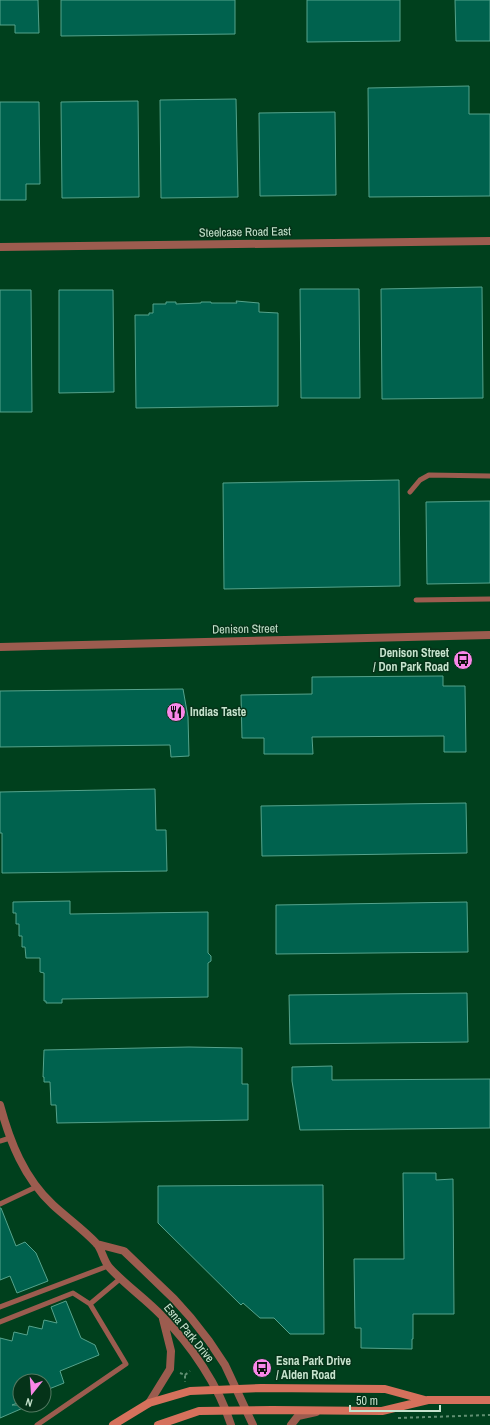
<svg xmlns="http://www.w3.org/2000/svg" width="490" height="1425" viewBox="0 0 490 1425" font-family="'Archivo Narrow',sans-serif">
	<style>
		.building { fill: #00624e; stroke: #55a38c }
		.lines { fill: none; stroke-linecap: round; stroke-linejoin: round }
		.path { stroke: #608f72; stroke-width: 2; stroke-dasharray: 3 3; stroke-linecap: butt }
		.service { stroke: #9c5c4f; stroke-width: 5 }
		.minor { stroke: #9c5c4f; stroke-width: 8 }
		.tertiary { stroke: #9c5c4f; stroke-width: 8 }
		.secondary { stroke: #d5715c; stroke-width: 8 }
		.labels { text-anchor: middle; stroke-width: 3; stroke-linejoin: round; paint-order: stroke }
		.street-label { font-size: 12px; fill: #c6e3cd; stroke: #053319 }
		.poi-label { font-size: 12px; font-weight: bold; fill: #c6e3cd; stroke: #053319; text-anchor: start }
	</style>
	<rect width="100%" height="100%" fill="#00401d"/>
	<!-- building -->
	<path class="building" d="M 0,0 L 38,0 L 39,33 L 15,33 L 15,25 L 0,25 Z
		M 61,0 L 235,0 L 235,34 L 61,36 Z
		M 307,0 L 400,0 L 400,41 L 307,42 Z
		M 455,0 L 490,0 L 490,41 L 456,41 Z
		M 469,86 L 469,114 L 490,114 L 490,196 L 369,197 L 368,88 Z
		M 236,99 L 238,197 L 161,198 L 160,100 Z
		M 138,101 L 139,197 L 62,198 L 61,102 Z
		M 0,102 L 39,102 L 40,184 L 26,184 L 26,200 L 0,200 Z
		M 335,112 L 336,195 L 260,196 L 259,113 Z
		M 482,287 L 483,398 L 382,399 L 381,289 Z
		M 300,289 L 359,289 L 360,398 L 301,398 Z
		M 0,290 L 31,290 L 32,412 L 0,412 Z
		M 59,290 L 113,290 L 114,392 L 59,393 Z
		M 236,301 L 259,303 L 259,312 L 278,313 L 278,406 L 136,408 L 135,315 L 149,315 L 149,313 L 153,313 L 153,304 L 166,304 L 166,302 L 176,302 L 176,304 L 201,303 L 201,302 L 211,302 L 211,303 L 237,303 Z
		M 399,480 L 400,586 L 224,589 L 223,483 Z
		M 490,501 L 490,583 L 427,584 L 426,502 Z
		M 443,676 L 443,686 L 465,686 L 466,752 L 444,752 L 444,736 L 312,737 L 313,754 L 264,754 L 264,738 L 242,738 L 241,695 L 312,694 L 312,677 Z
		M 183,689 L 188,717 L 189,756 L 171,757 L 170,745 L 0,747 L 0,691 Z
		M 155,789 L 156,830 L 166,830 L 167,871 L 2,873 L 2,833 L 0,833 L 0,792 Z
		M 466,803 L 467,853 L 262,856 L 261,806 Z
		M 70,901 L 70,914 L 208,912 L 208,953 L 211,956 L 211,961 L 208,963 L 208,997 L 62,999 L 62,1003 L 46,1003 L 46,1001 L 44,1001 L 44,973 L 40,972 L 40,958 L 26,958 L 25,947 L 22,947 L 22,936 L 19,936 L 19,924 L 16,924 L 16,913 L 13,913 L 13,902 Z
		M 467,902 L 468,952 L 276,954 L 276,905 Z
		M 467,993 L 468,1042 L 290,1044 L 289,995 Z
		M 189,1047 L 242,1048 L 242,1084 L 248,1084 L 248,1120 L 57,1123 L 56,1105 L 51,1105 L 50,1082 L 44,1082 L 44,1077 L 43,1077 L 44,1050 Z
		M 332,1066 L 332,1080 L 490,1079 L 490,1128 L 300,1130 L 292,1081 L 292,1067 Z
		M 403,1173 L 436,1173 L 436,1180 L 453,1179 L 454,1314 L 413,1314 L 413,1339 L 412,1339 L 412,1349 L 361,1348 L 361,1328 L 355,1328 L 354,1259 L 404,1259 Z
		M 323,1185 L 324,1334 L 290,1334 L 274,1318 L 260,1318 L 243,1303 L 241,1305 L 158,1223 L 158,1186 Z
		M 0,1208 L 1,1208 L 16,1246 L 25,1242 L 36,1253 L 48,1281 L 17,1293 L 10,1276 L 0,1280 Z
		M 66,1301 L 81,1338 L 95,1345 L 99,1355 L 60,1371 L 64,1383 L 44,1391 L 44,1381 L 20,1381 L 20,1402 L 12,1405 L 30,1405 L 0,1418 L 0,1338 L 12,1341 L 14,1332 L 27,1335 L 29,1326 L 42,1329 L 44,1320 L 57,1323 L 51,1307 Z"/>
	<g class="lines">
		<!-- path -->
		<path class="path" d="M 180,1373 L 185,1375 L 185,1382
			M 185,1375 L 190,1371
			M 398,1418 L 490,1415"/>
		<!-- service -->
		<path class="service" d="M 410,492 L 420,480 L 429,475 L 490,476
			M 416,600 L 490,599
			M 0,1141 L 10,1138
			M 0,1204 L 36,1187
			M 90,1304 L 121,1278
			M 0,1307 L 108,1266
			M 0,1322 L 73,1293 L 90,1304 L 126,1364 L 37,1425"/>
		<!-- minor -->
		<path class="minor" d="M 0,247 L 490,241"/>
		<!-- tertiary -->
		<path class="tertiary" d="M 0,647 L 490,635
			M 0,1105 C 10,1142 24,1178 53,1205 C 66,1217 84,1230 96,1243 C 102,1249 103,1260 109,1267 C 124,1284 146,1299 162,1316 C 191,1345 219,1386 231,1425
			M 97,1244 L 124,1251 L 174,1299 L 191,1318 L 209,1341 L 225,1365 L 253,1425
			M 149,1403 L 170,1369 L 171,1351 L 163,1319
			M 291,1425 L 298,1416 L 316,1412"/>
		<!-- secondary -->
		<path class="secondary" d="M 113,1425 L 149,1403 L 190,1391 L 261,1388 L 385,1389 L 425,1400
			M 158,1425 L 199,1411 L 272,1410 L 382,1411 L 428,1400 L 490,1400"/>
	</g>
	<!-- icons -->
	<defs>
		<symbol id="bus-disc" viewBox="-11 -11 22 22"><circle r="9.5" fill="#f987e8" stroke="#053319"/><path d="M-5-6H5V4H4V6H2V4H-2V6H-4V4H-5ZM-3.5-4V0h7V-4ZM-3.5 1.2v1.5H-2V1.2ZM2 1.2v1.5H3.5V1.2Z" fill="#111"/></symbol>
		<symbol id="restaurant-disc" viewBox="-11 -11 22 22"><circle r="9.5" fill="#f987e8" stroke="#053319"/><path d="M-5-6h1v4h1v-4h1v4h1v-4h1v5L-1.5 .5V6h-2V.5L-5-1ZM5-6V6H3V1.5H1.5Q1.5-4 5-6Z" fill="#111"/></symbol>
	</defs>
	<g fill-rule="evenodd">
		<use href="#bus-disc" x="452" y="649" width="22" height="22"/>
		<use href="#restaurant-disc" x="165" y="701" width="22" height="22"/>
		<use href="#bus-disc" x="251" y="1357" width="22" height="22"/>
	</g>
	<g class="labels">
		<!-- street labels -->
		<g class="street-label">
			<text transform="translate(245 232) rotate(-1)" y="4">Steelcase Road East</text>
			<text transform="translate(245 629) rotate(-1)" y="4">Denison Street</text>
			<text transform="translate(189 1333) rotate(51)" y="4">Esna Park Drive</text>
		</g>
		<!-- poi labels -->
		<g class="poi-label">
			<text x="449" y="657" text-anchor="end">Denison Street<tspan x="449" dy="14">/ Don Park Road</tspan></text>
			<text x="190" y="716">Indias Taste</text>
			<text x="276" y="1365">Esna Park Drive<tspan x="276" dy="14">/ Alden Road</tspan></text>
		</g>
	</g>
	<!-- north arrow -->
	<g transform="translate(32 1393) rotate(197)"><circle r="19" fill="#053319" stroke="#527961"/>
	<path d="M0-3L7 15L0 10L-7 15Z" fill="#f987e8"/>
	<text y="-6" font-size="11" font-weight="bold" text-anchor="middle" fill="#c6e3cd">N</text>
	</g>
	<!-- scale -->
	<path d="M350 1405v6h90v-6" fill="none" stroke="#c6e3cd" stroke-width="2"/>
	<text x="356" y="1405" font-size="12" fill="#c6e3cd" stroke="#053319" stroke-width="3" paint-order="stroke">50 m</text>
</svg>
